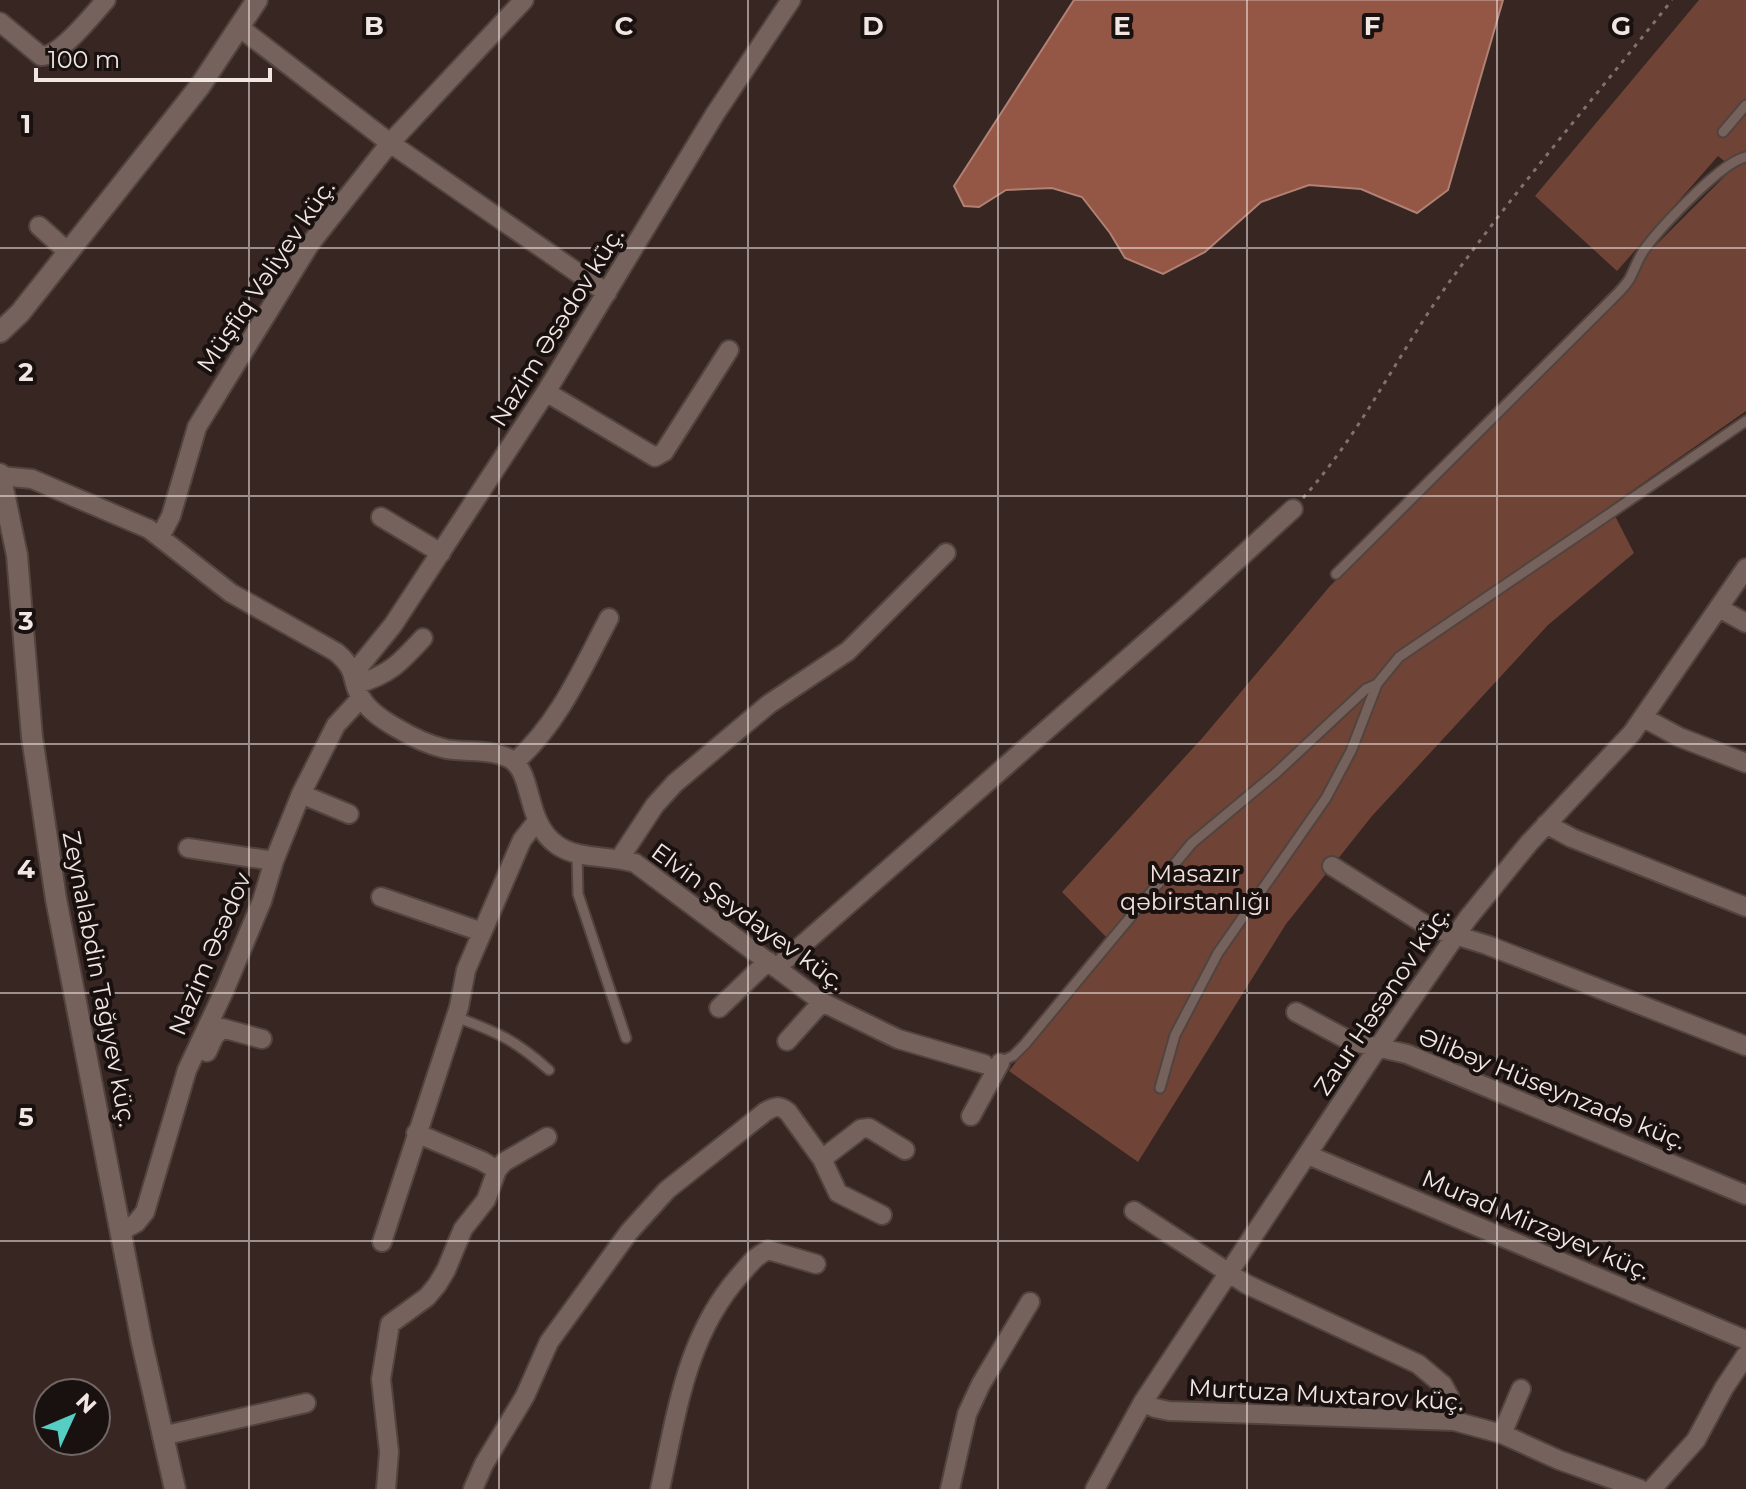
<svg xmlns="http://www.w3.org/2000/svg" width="1746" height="1489" viewBox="0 0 1746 1489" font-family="Montserrat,sans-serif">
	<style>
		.green { fill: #6f4437 }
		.water { fill: #945645; stroke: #b08174; stroke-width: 2 }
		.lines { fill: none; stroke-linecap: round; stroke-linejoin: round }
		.service-casing { stroke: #51433e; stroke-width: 13 }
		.minor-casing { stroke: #51433e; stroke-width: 22 }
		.tertiary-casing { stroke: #51433e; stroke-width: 24 }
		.path { stroke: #81726e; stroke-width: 3; stroke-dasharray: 4 6; stroke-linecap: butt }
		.service { stroke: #76625c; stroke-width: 9 }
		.minor { stroke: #76625c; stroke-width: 18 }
		.tertiary { stroke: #76625c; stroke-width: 20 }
		.grid { fill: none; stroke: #f2e6e3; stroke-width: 2; stroke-opacity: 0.55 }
		.labels { text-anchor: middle; stroke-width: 8; stroke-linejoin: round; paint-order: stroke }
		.street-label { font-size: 24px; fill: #f2e6e3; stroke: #19110f }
		.park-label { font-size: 24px; fill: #f3dfd9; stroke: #19110f }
		.grid-label { font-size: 26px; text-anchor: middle; font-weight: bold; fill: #f2e6e3; stroke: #19110f; stroke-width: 8; stroke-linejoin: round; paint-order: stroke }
	</style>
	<rect width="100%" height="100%" fill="#372621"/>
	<!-- green -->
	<path class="green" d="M 1699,0 L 1746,0 L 1746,411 L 1610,506 L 1634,553 L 1548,625 L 1372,816 L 1286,924 L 1138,1162 L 1009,1071 L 1111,942 L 1062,892 L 1204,736 L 1330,586 L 1624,294 L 1645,256 L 1733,168 L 1718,156 L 1617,271 L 1535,196 Z"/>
	<!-- water -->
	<path class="water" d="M 1074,0 L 1503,0 L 1448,190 L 1417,213 L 1361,189 L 1309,185 L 1261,202 L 1205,252 L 1163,274 L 1125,258 L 1110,233 L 1082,197 L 1052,188 L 1006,190 L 979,207 L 964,206 L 954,186 Z"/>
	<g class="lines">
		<defs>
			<path id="service" d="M 1723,132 L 1746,105
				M 1336,574 L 1609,302 C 1616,295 1625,287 1630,278 C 1635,268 1638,259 1644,250 C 1660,228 1721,162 1746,157
				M 577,853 L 578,894 L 626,1038
				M 456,1017 C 499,1033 515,1040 549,1070
				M 997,1063 L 1013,1056 L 1025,1044 L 1192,843 L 1276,773 L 1366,689 L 1377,684
				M 1160,1088 L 1175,1035 L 1218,953 L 1326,798 L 1351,751 L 1377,684 L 1399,657 L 1746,421"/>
			<path id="minor" d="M 0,22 L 41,56 C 60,57 93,14 106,0
				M 239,27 L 390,143 L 607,293
				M 39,226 L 68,252
				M 546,392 L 655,457 L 664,452 L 729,350
				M 0,476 L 32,479 L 149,529 L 231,593 L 336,652 C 360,672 349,681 362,699 C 369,711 383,720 395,727 C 410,736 428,745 446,749 C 467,753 493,748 512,760 C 534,776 525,823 557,845 C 578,860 610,855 635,863 L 822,1002 L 898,1039 L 984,1064
				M 381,517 L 441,553
				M 161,535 L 171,516 L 197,427 L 310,244 L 390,143 L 524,0
				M 1719,608 L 1746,623
				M 354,673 L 393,625 L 546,392 L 715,114 L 791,0
				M 357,684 C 389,675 400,663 423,638
				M 1644,718 L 1679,737 L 1746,763
				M 515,762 C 559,723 582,669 609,618
				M 301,794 L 349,814
				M 1546,824 L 1572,838 L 1746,907
				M 188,848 L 274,861
				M 620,858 L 655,805 L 675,783 L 769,704 L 848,651 L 946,553
				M 1332,866 L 1429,927 L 1487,945 L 1746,1046
				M 381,897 L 482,932
				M 776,968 L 1185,608 L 1293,509
				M 719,1008 L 768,961
				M 1296,1012 L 1350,1041 L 1407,1054 L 1746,1195
				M 787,1041 L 822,1002
				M 207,1052 L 214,1037 L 222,1028 L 262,1039
				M 971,1116 L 1000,1063
				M 416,1133 L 482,1161 L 497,1170
				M 1308,1155 L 1746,1340
				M 822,1159 L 861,1129 L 869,1128 L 905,1150
				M 1134,1211 L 1246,1284 L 1418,1364 L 1443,1385 L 1449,1396 L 1454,1421
				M 120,1232 L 136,1223 L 145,1212 L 187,1070 L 225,989 L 262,901 L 274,861 L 301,794 L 336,725 L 361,698
				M 382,1242 L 459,1007 L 466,970 L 522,840 L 537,821
				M 1143,1402 L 1155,1408 L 1169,1411 L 1454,1421 L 1502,1434 L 1559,1460 L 1640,1489
				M 1502,1434 L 1521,1389
				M 162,1436 L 306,1403
				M 386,1489 L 389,1452 L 381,1379 L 390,1324 L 427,1297 L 437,1285 L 446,1270 L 463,1229 L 486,1200 L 497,1170 L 504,1162 L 547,1137
				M 473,1489 L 484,1464 L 525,1396 L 549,1342 L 629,1232 L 667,1190 L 765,1112 C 775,1106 779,1105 788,1112 L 822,1159 L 838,1193 L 882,1215
				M 660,1489 C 677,1412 686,1336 740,1275 C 749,1265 755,1256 768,1250 L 816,1264
				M 950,1489 L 967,1414 L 981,1384 L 1030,1302
				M 1095,1489 L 1143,1402 L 1379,1046 L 1468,918 L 1529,843 L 1632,733 L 1746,568
				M 1652,1489 L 1696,1440 L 1724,1388 L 1746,1355"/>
			<path id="tertiary" d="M 0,332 L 20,313 L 200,86 L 257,0
				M 0,474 L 17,555 L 32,737 L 56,899 L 142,1343 L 175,1489"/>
		</defs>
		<!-- service casing -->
		<use href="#service" class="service-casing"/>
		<!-- minor casing -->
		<use href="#minor" class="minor-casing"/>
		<!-- tertiary casing -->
		<use href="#tertiary" class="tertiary-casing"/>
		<!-- path -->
		<path class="path" d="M 1303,498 C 1363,431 1400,349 1453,277 C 1522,182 1599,92 1672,0"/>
		<!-- service -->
		<use href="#service" class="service"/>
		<!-- minor -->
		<use href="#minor" class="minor"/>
		<!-- tertiary -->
		<use href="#tertiary" class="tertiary"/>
	</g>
	<!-- grid -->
	<path class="grid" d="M 249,0 L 249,1489M 499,0 L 499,1489M 748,0 L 748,1489M 998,0 L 998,1489M 1247,0 L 1247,1489M 1497,0 L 1497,1489M 0,248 L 1746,248M 0,496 L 1746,496M 0,744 L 1746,744M 0,993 L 1746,993M 0,1241 L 1746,1241"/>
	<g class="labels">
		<!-- street labels -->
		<g class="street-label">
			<text transform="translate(266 276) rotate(-56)" y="8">Müşfiq Vəliyev küç.</text>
			<text transform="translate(557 327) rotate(-58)" y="8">Nazim Əsədov küç.</text>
			<text transform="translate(748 917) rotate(36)" y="8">Elvin Şeydayev küç.</text>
			<text transform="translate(210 954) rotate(-67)" y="8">Nazim Əsədov</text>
			<text transform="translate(99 979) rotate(79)" y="8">Zeynalabdin Tağıyev küç.</text>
			<text transform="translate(1382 1001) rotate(-56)" y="8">Zaur Həsənov küç.</text>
			<text transform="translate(1552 1089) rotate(22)" y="8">Əlibəy Hüseynzadə küç.</text>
			<text transform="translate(1536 1225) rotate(23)" y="8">Murad Mirzəyev küç.</text>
			<text transform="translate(1326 1395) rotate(3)" y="8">Murtuza Muxtarov küç.</text>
		</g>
		<!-- park labels -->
		<g class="park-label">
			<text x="1195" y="882">Masazır<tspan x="1195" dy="28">qəbirstanlığı</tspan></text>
		</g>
	</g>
	<g class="grid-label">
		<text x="374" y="35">B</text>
		<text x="624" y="35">C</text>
		<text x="873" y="35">D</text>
		<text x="1122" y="35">E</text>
		<text x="1372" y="35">F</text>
		<text x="1621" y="35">G</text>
		<text x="26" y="133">1</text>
		<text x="26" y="381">2</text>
		<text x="26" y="630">3</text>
		<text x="26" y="878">4</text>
		<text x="26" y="1126">5</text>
	</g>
	<!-- north arrow -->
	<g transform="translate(72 1417) rotate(46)"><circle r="38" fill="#19110f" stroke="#706664" stroke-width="2"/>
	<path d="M0-6L14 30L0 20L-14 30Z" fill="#56cec3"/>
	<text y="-12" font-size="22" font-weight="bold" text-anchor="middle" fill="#f2e6e3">N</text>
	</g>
	<!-- scale -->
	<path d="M36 68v12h234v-12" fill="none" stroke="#f2e6e3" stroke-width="4"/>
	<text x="48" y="68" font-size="24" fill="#f2e6e3" stroke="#19110f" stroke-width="6" paint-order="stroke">100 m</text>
</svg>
